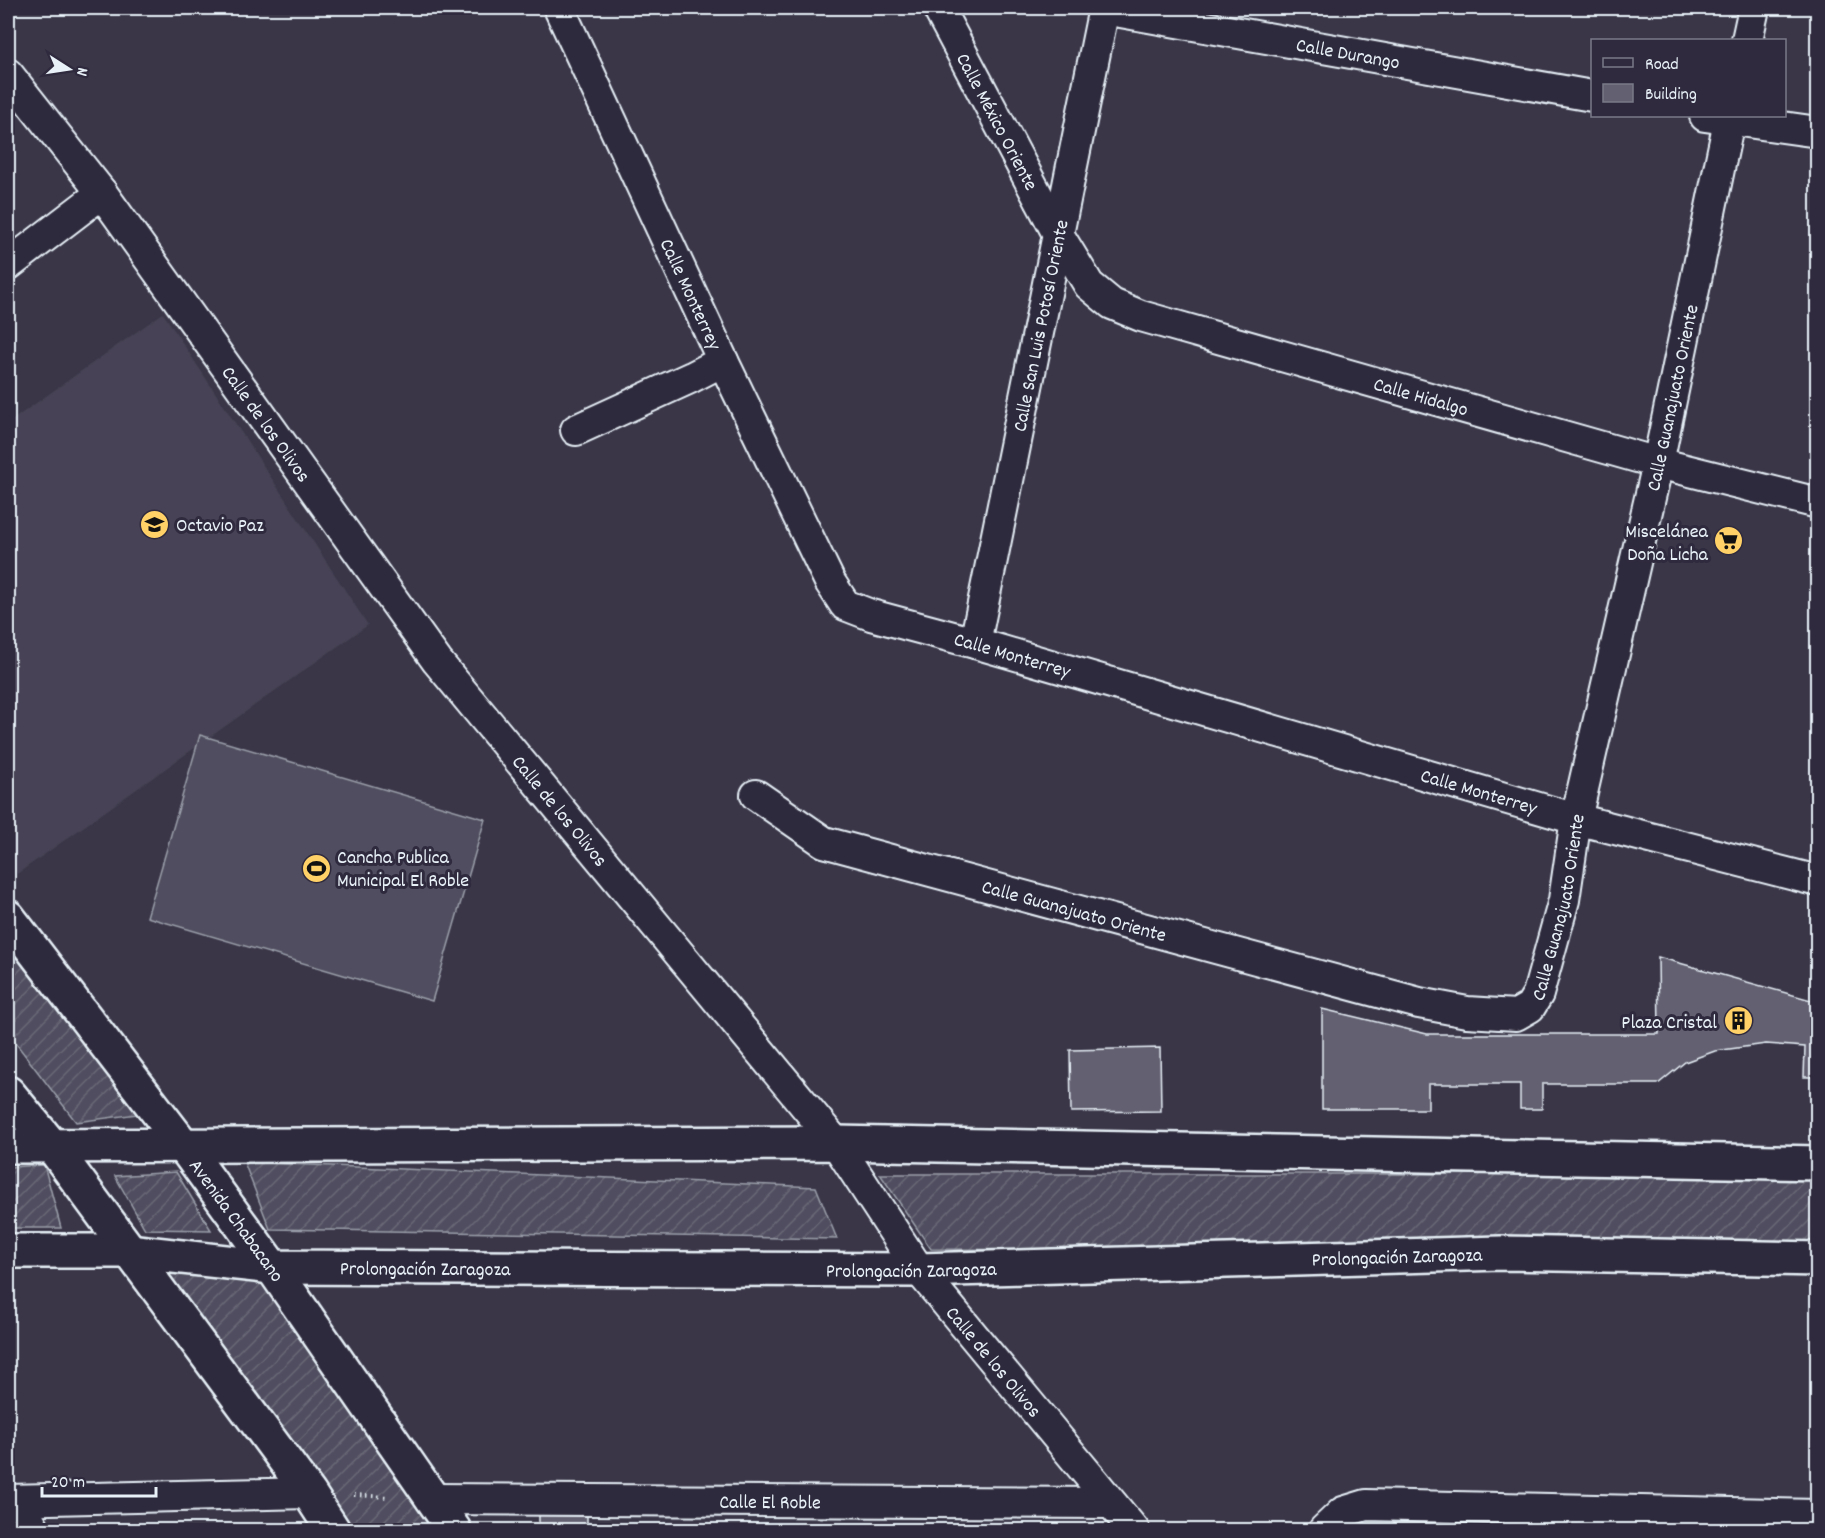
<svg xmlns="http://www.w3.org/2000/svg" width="1825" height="1538" viewBox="0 0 1825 1538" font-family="Dekko,sans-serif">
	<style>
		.built { fill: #464354 }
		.garden { fill: url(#garden-furrows); stroke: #9ca0ac; stroke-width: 1.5 }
		.pitch { fill: #504e5f; stroke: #9ca0ac; stroke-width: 1.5 }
		.building { fill: #636171; stroke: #e8f1f8; stroke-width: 1.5 }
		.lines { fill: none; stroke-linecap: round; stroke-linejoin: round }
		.street-casing { stroke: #e8f1f8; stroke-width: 34 }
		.secondary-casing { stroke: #e8f1f8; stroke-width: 38 }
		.path { stroke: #e8f1f8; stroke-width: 4; stroke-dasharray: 1.5 4.5; stroke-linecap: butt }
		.street { stroke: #2f2a3d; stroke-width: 30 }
		.secondary { stroke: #2f2a3d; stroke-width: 33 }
		.labels { text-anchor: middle; stroke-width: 6; stroke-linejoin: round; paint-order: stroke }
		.street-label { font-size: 20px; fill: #e8f1f8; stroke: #2f2a3d }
		.poi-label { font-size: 20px; fill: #e8f1f8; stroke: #2f2a3d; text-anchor: start }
	</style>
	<defs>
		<pattern id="garden-furrows" width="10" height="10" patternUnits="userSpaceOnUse" patternTransform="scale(1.5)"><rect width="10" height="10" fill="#504e5f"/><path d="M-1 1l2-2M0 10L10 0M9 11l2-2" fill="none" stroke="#696877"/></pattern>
	</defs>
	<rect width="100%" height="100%" fill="#3a3648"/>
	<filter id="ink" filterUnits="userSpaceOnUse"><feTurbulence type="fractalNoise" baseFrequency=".0167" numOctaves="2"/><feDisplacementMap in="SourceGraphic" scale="12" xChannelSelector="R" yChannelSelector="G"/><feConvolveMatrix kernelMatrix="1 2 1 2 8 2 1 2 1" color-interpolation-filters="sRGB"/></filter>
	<g filter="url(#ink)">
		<!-- built -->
		<path class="built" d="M 163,313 L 368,625 L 17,874 L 8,860 L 8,423 Z"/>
		<!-- garden -->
		<path class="garden" d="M 8,935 L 138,1114 L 76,1122 L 8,1033 Z
			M 244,1162 L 816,1187 L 837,1239 L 270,1229 Z
			M 44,1165 L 61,1228 L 8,1228 L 8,1167 Z
			M 176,1172 L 211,1230 L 145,1229 L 115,1176 Z
			M 880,1174 L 1817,1174 L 1817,1255 L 931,1249 Z
			M 160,1268 L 267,1277 L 444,1530 L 340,1530 Z"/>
		<!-- pitch -->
		<path class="pitch" d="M 200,735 L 485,819 L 432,1001 L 147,917 Z"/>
		<!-- building -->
		<path class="building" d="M 1658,957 L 1818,1002 L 1818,1077 L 1804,1077 L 1805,1047 L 1766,1044 L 1715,1051 L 1685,1062 L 1658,1084 L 1542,1084 L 1542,1109 L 1520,1109 L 1520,1084 L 1428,1084 L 1428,1109 L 1322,1109 L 1322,1009 L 1427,1034 L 1659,1034 Z
			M 1160,1048 L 1161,1111 L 1071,1112 L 1070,1050 Z
			M 539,1515 L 587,1515 L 587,1530 L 539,1530 Z"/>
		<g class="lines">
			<defs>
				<g id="street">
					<path id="s1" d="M 559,8 L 723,361 L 830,582 L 845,605 L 871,615 L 975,643 L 1576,819 L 1818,881"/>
					<path id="s2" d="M 938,8 L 1058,234 L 1089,285 L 1112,304 L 1141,316 L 1658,463 L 1818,503"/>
					<path id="s3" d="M 1104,9 L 1592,96"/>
					<path d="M 1747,40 L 1754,8"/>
					<path id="s4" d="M 8,74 L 102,193 L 437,661 L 836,1143 L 919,1270 L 1134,1530"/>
					<path d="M 1705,116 L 1818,132"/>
					<path d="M 8,265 L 102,193"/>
					<path d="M 576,430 L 692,377 L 723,361"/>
					<path id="s5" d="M 975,643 L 1104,8"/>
					<path id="s6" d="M 756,795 L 824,842 L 1419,1003 L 1467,1012 L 1516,1015 L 1530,1007 L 1538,994 L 1564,900 L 1576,819 L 1658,463 L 1730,116"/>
					<path id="s7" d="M 431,1499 L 1110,1503"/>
					<path d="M 8,1500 L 309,1493"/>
					<path d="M 18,1500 L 35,1530"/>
					<path d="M 1324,1530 L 1343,1512 L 1366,1505 L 1818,1515"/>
				</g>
				<g id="secondary">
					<path id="s8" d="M 8,917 L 183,1145 L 272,1267 L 454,1530"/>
					<path d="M 8,1093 L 52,1146 L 309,1493 L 333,1530"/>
					<path d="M 8,1146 L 836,1143 L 1818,1163"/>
					<path id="s9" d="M 8,1251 L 128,1251 L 272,1267 L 919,1270 L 1501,1253 L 1818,1259"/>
				</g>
			</defs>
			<!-- street casing -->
			<use href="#street" class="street-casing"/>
			<!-- secondary casing -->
			<use href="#secondary" class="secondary-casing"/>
			<!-- path -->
			<path class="path" d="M 354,1495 L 388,1497"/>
			<!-- street -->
			<use href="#street" class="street"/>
			<!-- secondary -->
			<use href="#secondary" class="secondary"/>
		</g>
	</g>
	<!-- icons -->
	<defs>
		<symbol id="school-disc" viewBox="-11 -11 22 22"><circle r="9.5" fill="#ffd166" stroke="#2f2a3d"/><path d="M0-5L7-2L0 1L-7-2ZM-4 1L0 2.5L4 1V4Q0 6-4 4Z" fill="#111"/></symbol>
		<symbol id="supermarket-disc" viewBox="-11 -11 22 22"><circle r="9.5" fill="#ffd166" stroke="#2f2a3d"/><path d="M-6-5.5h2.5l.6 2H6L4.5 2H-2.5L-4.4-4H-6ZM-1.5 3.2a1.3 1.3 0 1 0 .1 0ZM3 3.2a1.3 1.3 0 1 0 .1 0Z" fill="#111"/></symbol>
		<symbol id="stadium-disc" viewBox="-11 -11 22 22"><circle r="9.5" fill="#ffd166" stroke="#2f2a3d"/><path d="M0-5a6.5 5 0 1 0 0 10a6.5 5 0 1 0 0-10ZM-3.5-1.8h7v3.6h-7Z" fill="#111"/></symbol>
		<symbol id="building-disc" viewBox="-11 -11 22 22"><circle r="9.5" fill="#ffd166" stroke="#2f2a3d"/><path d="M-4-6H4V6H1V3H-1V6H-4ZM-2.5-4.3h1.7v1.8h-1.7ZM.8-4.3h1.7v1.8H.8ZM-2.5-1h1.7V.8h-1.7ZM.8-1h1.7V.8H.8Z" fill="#111"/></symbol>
	</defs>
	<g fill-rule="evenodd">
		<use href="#school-disc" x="138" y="508" width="33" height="33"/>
		<use href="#supermarket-disc" x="1712" y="524" width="33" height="33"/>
		<use href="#stadium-disc" x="300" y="852" width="33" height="33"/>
		<use href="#building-disc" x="1722" y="1004" width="33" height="33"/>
	</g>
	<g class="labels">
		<!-- street labels -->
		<g class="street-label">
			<text dy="7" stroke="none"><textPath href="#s3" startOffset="248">Calle Durango</textPath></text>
			<text dy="7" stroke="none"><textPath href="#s2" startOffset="128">Calle México Oriente</textPath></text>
			<text dy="7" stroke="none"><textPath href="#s1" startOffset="315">Calle Monterrey</textPath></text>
			<text dy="7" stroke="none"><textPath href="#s5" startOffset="324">Calle San Luis Potosí Oriente</textPath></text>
			<text dy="7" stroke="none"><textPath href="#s2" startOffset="668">Calle Hidalgo</textPath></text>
			<text dy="7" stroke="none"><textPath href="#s6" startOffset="1440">Calle Guanajuato Oriente</textPath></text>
			<text dy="7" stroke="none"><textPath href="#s4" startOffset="435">Calle de los Olivos</textPath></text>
			<text dy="7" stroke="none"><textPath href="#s1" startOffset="837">Calle Monterrey</textPath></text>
			<text dy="7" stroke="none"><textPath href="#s1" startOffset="1323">Calle Monterrey</textPath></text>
			<text dy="7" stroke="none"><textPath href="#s4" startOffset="921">Calle de los Olivos</textPath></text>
			<text dy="7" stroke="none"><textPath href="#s6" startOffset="918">Calle Guanajuato Oriente</textPath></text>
			<text dy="7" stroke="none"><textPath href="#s6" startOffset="342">Calle Guanajuato Oriente</textPath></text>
			<text dy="7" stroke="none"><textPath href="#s8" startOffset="380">Avenida Chabacano</textPath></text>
			<text dy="7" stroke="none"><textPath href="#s9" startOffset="1390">Prolongación Zaragoza</textPath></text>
			<text dy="7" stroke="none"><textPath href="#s9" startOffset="418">Prolongación Zaragoza</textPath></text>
			<text dy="7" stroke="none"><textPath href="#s9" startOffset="904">Prolongación Zaragoza</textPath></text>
			<text dy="7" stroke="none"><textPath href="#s4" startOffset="1623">Calle de los Olivos</textPath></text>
			<text dy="7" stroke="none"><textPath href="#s7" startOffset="339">Calle El Roble</textPath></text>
		</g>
		<!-- poi labels -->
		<g class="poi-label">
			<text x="176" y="531">Octavio Paz</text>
			<text x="1708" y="537" text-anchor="end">Miscelánea<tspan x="1708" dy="23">Doña Licha</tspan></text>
			<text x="337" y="863">Cancha Publica<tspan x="337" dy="23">Municipal El Roble</tspan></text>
			<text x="1717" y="1028" text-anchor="end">Plaza Cristal</text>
		</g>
	</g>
	<!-- margin -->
	<rect width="1825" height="1538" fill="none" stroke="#2f2a3d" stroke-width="30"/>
	<rect x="15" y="15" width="1795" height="1508" fill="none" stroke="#e8f1f8" stroke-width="2" filter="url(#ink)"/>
	<!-- legend -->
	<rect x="1591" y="39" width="195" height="78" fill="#2f2a3d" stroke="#797a88" stroke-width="1.5"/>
	<rect x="1603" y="58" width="30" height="9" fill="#2f2a3d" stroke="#797a88" stroke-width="1.5"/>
	<text x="1645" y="69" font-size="18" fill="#e8f1f8">Road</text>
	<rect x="1603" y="84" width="30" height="18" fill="#636171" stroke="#797a88" stroke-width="1.5"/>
	<text x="1645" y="99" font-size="18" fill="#e8f1f8">Building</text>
	<!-- north arrow -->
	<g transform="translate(69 69) rotate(102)" stroke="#2f2a3d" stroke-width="4.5" paint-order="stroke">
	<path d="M0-4.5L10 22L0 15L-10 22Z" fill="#e8f1f8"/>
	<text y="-9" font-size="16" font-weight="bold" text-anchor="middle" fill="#e8f1f8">N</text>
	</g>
	<!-- scale -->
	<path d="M42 1487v9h114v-9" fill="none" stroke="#e8f1f8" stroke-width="3"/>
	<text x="51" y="1487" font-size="18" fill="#e8f1f8" stroke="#2f2a3d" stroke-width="4.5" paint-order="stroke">20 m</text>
</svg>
